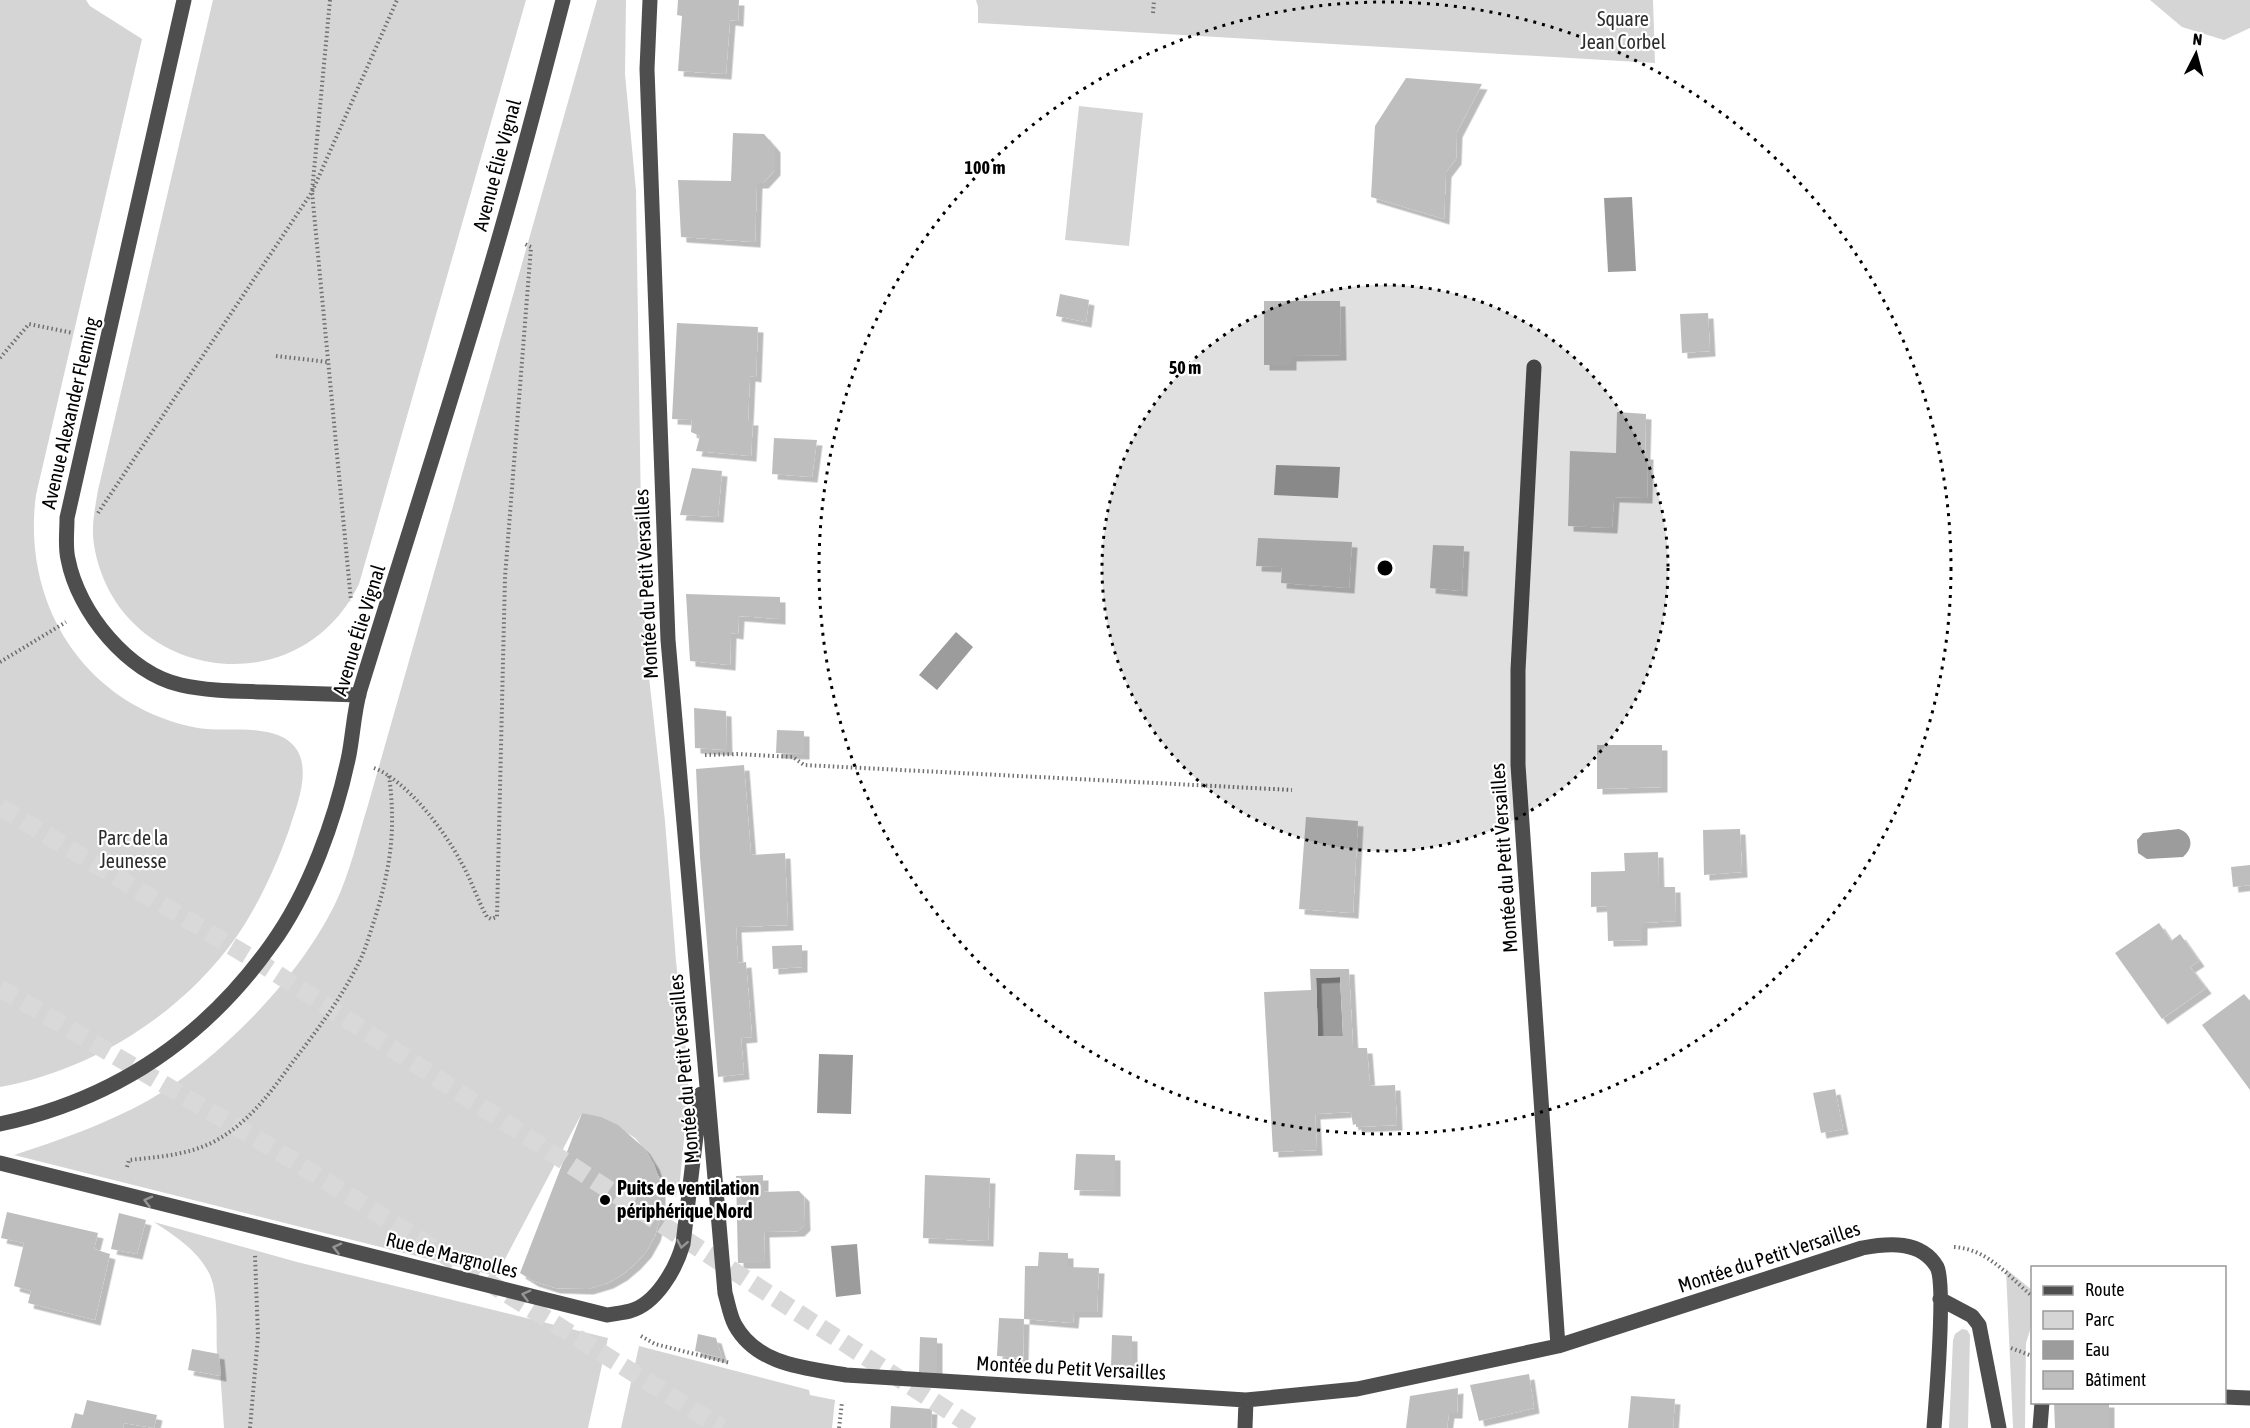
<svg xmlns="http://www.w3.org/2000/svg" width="2250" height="1428" viewBox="0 0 2250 1428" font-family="'Asap Condensed',sans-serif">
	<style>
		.green { fill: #d5d5d5 }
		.water { fill: #9c9c9c }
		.building { fill: #bebebe; fill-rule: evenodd; filter: url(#shadow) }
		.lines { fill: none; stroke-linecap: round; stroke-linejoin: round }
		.highway-tunnel { stroke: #d9d9d9; stroke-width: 18; stroke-dasharray: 18 9; stroke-linecap: butt }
		.path { stroke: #707070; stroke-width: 4; stroke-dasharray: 1.5 3; stroke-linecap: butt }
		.minor { stroke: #4e4e4e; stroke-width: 15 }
		.oneway { stroke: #959595 }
		.ring { fill: none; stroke: #000; stroke-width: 3; stroke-dasharray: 3 6 }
		.poi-dot { fill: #000; stroke: #fff; stroke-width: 2 }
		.labels { text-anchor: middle; stroke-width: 4.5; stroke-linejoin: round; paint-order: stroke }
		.park-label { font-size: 20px; fill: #2c2c2c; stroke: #fff }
		.street-label { font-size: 20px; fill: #000; stroke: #fff }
		.poi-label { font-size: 20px; font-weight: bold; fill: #000; stroke: #fff; text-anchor: start }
		.centre { fill: #000; stroke: #fff; stroke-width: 3 }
		.ring-label { font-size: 18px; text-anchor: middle; font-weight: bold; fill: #000; stroke: #fff; stroke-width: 4.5; stroke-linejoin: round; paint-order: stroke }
	</style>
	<defs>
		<filter id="shadow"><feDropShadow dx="5.5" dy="5.5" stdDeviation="0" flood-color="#0004"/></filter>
	</defs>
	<rect width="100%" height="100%" fill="#fff"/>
	<!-- green -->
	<path class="green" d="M 0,0 L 86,0 L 90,6 L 142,39 L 36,495 C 21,605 86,707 198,728 C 227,733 279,721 297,750 C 311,773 296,807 289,830 C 276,866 259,904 237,936 C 182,1014 93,1070 0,1087 Z
		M 213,0 L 526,0 L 359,584 C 298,710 116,680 94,545 C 91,526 95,508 98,490 Z
		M 597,0 L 626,0 L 625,74 L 636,191 L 641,514 L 646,650 L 665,821 L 676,961 L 688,1069 L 688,1098 L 680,1180 L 676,1197 L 658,1175 L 649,1155 L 635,1138 L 609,1121 L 582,1113 L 496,1276 L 14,1155 C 60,1140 106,1124 149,1100 C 220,1059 299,978 335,904 C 350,873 358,837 368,805 Z
		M 976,0 L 1653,0 L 1655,63 L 978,23 L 978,7 Z
		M 2150,0 L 2250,0 L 2250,28 L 2224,40 L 2182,27 Z
		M 1079,106 L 1143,113 L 1129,246 L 1065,240 Z
		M 154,1222 L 297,1262 L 608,1338 L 588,1428 L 224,1428 L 219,1355 L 217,1354 C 216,1333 218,1305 213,1284 C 206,1256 177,1237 154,1222 Z
		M 2006,1269 L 2032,1290 L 2032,1324 L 2026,1343 L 2025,1428 L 2013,1428 Z
		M 1962,1329 L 1967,1330 L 1970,1335 L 1968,1428 L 1949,1428 L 1953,1340 L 1955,1334 Z
		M 639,1346 L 809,1390 L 810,1395 L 835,1400 L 832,1428 L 621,1428 Z"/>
	<!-- water -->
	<path class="water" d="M 1632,197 L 1636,271 L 1608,272 L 1604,198 Z
		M 1276,465 L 1340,467 L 1338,498 L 1274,495 Z
		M 956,632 L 973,647 L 937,690 L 919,675 Z
		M 2179,829 C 2193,834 2194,848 2183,857 L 2147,859 L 2138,853 L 2137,840 L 2143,833 Z
		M 1340,977 L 1343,1036 L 1318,1036 L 1316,978 Z
		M 819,1054 L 853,1055 L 851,1114 L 817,1113 Z
		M 857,1244 L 861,1294 L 836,1297 L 831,1246 Z"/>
	<!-- building -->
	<path class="building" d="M 678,0 L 739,0 L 738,21 L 730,20 L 726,74 L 678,71 L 682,16 L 677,15 Z
		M 1406,78 L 1482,84 L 1457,132 L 1456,159 L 1446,172 L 1444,219 L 1371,197 L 1375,126 Z
		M 733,133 L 764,134 L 775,147 L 775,170 L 763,183 L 757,183 L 755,242 L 681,237 L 678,180 L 731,181 Z
		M 1060,294 L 1089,300 L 1086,322 L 1056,316 Z
		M 1264,301 L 1340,301 L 1341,355 L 1291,356 L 1291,365 L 1264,365 Z
		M 1708,313 L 1710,351 L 1682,353 L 1680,314 Z
		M 677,323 L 758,327 L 756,377 L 750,376 L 748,420 L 753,420 L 751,456 L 696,451 L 700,436 L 691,432 L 692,420 L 672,419 Z
		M 1617,412 L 1646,414 L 1645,454 L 1648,454 L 1647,498 L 1614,497 L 1612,528 L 1568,526 L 1570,451 L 1616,453 Z
		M 774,438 L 817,440 L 812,477 L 772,474 Z
		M 692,468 L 722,471 L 718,517 L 680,515 Z
		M 1258,538 L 1352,542 L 1349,588 L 1281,583 L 1282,567 L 1256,566 Z
		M 1433,545 L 1464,546 L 1462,591 L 1430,588 Z
		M 686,594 L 780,597 L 780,619 L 739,616 L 738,634 L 731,633 L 730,665 L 690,661 Z
		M 694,708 L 726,711 L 727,750 L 695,748 Z
		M 777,730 L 804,731 L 804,754 L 776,753 Z
		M 1597,745 L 1662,745 L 1662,787 L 1597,789 Z
		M 744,765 L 751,855 L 785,853 L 788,925 L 736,927 L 738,963 L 746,962 L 752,1037 L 741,1038 L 744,1074 L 718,1077 L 700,857 L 696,769 Z
		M 1306,817 L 1358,821 L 1353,913 L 1299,909 Z
		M 1740,829 L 1742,872 L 1704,875 L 1703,830 Z
		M 1658,852 L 1659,887 L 1675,887 L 1676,921 L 1642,923 L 1642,940 L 1608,941 L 1607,906 L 1591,907 L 1591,872 L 1625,871 L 1624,853 Z
		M 2250,865 L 2250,885 L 2233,887 L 2231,867 Z
		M 2159,923 L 2171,941 L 2180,934 L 2199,961 L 2190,967 L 2206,988 L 2162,1019 L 2115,953 Z
		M 802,945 L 802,967 L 773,969 L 772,946 Z
		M 1310,969 L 1349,969 L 1353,1048 L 1367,1048 L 1370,1086 L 1395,1085 L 1397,1125 L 1356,1127 L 1356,1124 L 1353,1125 L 1351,1112 L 1315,1114 L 1317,1150 L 1273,1152 L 1264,992 L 1311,990 ZM 1340,977 L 1343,1036 L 1318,1036 L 1316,978 Z
		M 2244,994 L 2250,1001 L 2250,1090 L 2202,1025 Z
		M 1835,1089 L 1843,1129 L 1821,1133 L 1813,1093 Z
		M 582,1113 L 601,1117 L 618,1125 L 644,1148 L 654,1164 L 660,1182 L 660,1218 L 655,1236 L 646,1252 L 635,1264 L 622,1275 L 608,1283 L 588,1289 L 555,1288 L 533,1281 L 520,1273 Z
		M 1076,1154 L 1115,1155 L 1115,1191 L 1074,1190 Z
		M 763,1175 L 763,1192 L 799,1191 L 804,1196 L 805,1225 L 799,1231 L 764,1232 L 765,1263 L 738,1263 L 736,1176 Z
		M 925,1175 L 990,1178 L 988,1241 L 923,1238 Z
		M 7,1212 L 98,1233 L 94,1249 L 110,1254 L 95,1320 L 28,1303 L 31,1291 L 14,1286 L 24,1243 L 1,1238 Z
		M 119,1213 L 146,1220 L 137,1254 L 111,1249 Z
		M 1039,1252 L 1068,1253 L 1068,1267 L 1099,1268 L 1097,1312 L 1074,1312 L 1073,1323 L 1024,1319 L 1023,1358 L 997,1356 L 999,1318 L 1024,1319 L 1025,1266 L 1038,1266 Z
		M 698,1334 L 716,1338 L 722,1358 L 695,1351 Z
		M 1112,1335 L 1132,1336 L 1132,1367 L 1111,1367 Z
		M 920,1337 L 937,1338 L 937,1373 L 919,1372 Z
		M 192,1349 L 219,1354 L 221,1376 L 188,1370 Z
		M 1529,1374 L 1534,1408 L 1479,1421 L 1470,1385 Z
		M 1458,1388 L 1457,1413 L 1449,1413 L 1447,1428 L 1406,1428 L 1410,1396 Z
		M 1631,1396 L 1675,1399 L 1673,1428 L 1628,1428 Z
		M 87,1400 L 157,1415 L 154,1428 L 124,1423 L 123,1428 L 71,1428 L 75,1413 L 83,1415 Z
		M 2054,1402 L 2109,1402 L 2109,1428 L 2055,1428 Z
		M 891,1406 L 932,1409 L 931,1428 L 890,1428 Z"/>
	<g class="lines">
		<!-- highway-tunnel -->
		<path class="highway-tunnel" d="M 0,807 L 268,968 L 975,1428
			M 0,988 L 284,1155 L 722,1428"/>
		<!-- path -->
		<path class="path" d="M 330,0 L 312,192 L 397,0
			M 1153,13 L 1154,0
			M 276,356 L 328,362
			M 0,358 L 29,324 L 73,333
			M 98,513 L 312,192 L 351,601
			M 0,662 L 66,622
			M 705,755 L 738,754 L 793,757 L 804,765 L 1292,790
			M 374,768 C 407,781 444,830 461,862 C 471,879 477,899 487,917 L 491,919 L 497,917 L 505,577 L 531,247 L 525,244
			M 127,1167 L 129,1160 C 158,1157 190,1155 217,1140 C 249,1122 271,1092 292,1063 C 318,1029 344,995 362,956 C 367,944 371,930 375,918 C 391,866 396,829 389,775
			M 1954,1247 C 1988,1249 2008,1276 2032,1296
			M 641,1336 L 655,1344 L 730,1363
			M 2011,1348 L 2032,1356
			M 250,1428 L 258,1336 L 255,1255
			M 839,1428 L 842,1402"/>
		<!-- minor -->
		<path class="minor" d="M 184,0 L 67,518 C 67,532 65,547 68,559 C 78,612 128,673 181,685 C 208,691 236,691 263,692 C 295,693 327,694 359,695
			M 650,0 L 647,69 L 668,640 L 725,1293 C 728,1303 730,1316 735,1325 C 757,1365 805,1368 846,1375 L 1246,1400 L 1357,1389 L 1558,1346 L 1862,1248 C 1888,1243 1921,1240 1937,1267 C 1946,1284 1936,1402 1934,1428
			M 1534,367 L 1518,670 L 1518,765 L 1558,1346
			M 0,1124 C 113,1100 204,1039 271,945 C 309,893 336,818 349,755 C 353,734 354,711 360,690 C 407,537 457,385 501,231 C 523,155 543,77 563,0
			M 0,1163 L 607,1315 C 614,1314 622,1313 630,1311 C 656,1304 676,1269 683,1244 L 701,1094
			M 1940,1299 L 1972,1316 L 1979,1325 L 1999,1428
			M 2224,1397 L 2250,1398
			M 1245,1428 L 1246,1400
			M 2040,1428 L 2042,1402"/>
	</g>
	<!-- one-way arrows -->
	<defs><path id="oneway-chevron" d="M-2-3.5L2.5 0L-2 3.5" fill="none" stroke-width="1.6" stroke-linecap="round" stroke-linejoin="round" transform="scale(1.5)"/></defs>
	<g class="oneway">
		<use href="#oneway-chevron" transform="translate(148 1201) rotate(-166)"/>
		<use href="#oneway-chevron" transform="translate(682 1244) rotate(101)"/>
		<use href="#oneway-chevron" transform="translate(337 1248) rotate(-166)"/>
		<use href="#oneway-chevron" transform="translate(526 1295) rotate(-166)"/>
	</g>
	<!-- distance rings -->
	<circle cx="1385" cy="568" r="283" fill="#000" fill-opacity=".12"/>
	<g class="ring">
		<circle cx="1385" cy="568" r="283"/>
		<circle cx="1385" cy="568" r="566"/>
	</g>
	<!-- markers -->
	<circle class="poi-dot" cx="605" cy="1200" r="6"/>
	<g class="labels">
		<!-- park labels -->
		<g class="park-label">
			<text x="1623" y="26">Square<tspan x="1623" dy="23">Jean Corbel</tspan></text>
			<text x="133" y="845">Parc de la<tspan x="133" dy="23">Jeunesse</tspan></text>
		</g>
		<!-- street labels -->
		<g class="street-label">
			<text transform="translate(497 165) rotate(-75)" y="7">Avenue Élie Vignal</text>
			<text transform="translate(70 413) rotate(-77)" y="7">Avenue Alexander Fleming</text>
			<text transform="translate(646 584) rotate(-93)" y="7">Montée du Petit Versailles</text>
			<text transform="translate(359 630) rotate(-73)" y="7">Avenue Élie Vignal</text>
			<text transform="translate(1504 858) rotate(-94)" y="7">Montée du Petit Versailles</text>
			<text transform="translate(684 1069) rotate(-95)" y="7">Montée du Petit Versailles</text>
			<text transform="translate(452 1255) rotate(14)" y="7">Rue de Margnolles</text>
			<text transform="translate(1769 1257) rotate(-18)" y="7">Montée du Petit Versailles</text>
			<text transform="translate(1071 1368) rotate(3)" y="7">Montée du Petit Versailles</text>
		</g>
		<!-- poi labels -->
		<g class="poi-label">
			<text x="617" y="1195">Puits de ventilation<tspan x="617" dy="23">périphérique Nord</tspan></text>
		</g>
	</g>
	<circle cx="1385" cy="568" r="9" class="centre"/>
	<g class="ring-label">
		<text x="985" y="174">100 m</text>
		<text x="1185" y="374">50 m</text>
	</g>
	<!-- legend -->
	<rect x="2031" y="1266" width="195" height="138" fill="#ffffff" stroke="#999999" stroke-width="1.5"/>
	<rect x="2043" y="1286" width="30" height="9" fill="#4e4e4e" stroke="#999999" stroke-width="1.5"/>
	<text x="2085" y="1296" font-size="18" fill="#000000">Route</text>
	<rect x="2043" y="1311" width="30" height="18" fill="#d5d5d5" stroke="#999999" stroke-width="1.5"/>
	<text x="2085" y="1326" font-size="18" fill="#000000">Parc</text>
	<rect x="2043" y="1341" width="30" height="18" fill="#9c9c9c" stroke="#999999" stroke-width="1.5"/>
	<text x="2085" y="1356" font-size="18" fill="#000000">Eau</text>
	<rect x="2043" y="1371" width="30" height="18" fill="#bebebe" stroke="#999999" stroke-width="1.5"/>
	<text x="2085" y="1386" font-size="18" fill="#000000">Bâtiment</text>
	<!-- north arrow -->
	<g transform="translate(2196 54) rotate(6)" stroke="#ffffff" stroke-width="4.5" paint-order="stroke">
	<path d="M0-4.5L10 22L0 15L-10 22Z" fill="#000000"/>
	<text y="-9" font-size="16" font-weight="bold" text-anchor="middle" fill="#000000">N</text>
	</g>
</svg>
